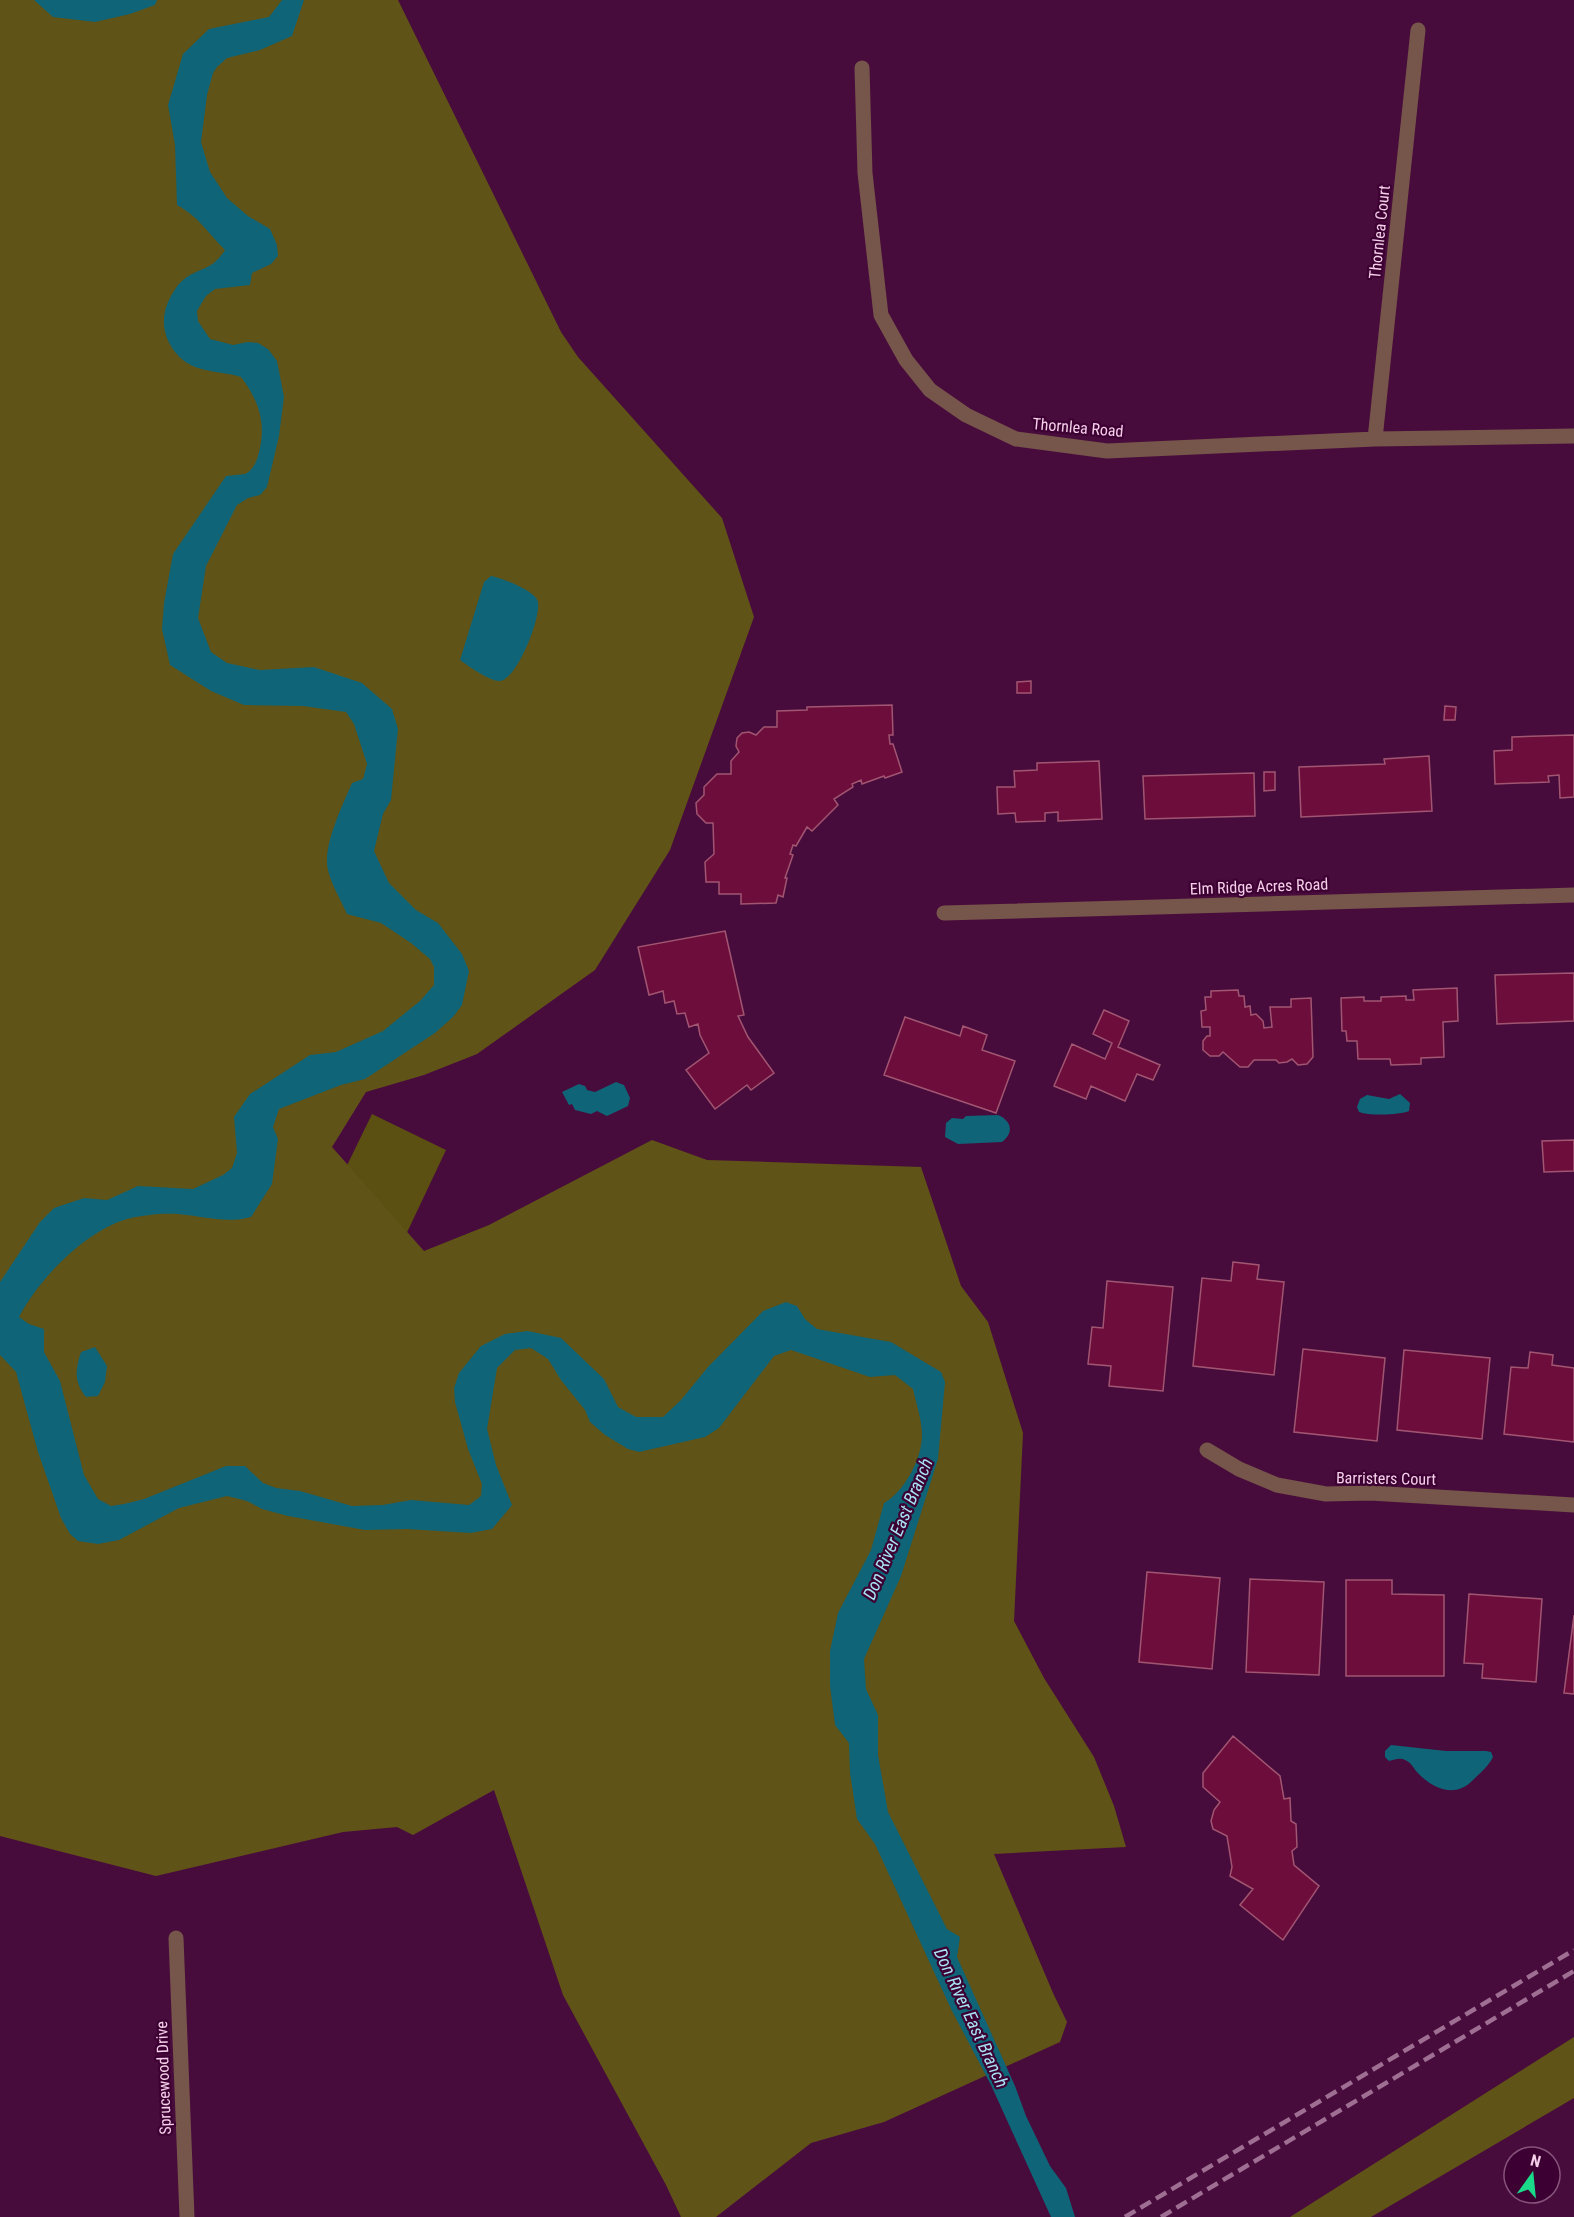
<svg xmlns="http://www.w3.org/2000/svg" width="1574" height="2217" viewBox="0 0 1574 2217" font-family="'Roboto Condensed',sans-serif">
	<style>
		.green { fill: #5b4f11 }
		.forest { fill: #605317 }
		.water { fill: #0f6477 }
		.building { fill: #6c0d3c; stroke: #a15571; stroke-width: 1.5 }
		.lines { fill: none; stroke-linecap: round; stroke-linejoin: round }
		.street { stroke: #76554a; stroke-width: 15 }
		.rail { stroke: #9f6e93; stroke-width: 4.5; stroke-dasharray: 12 6; stroke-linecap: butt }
		.labels { text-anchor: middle; stroke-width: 4.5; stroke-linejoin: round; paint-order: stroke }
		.street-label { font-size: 16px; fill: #f5cfe9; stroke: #3c0032 }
		.water-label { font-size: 18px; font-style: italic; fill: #a8e4f5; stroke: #3c0032 }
	</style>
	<rect width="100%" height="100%" fill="#480c3c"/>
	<!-- green -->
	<path class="green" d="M 372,1114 L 446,1150 L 376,1298 L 300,1262 Z"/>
	<!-- forest -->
	<path class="forest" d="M 0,0 L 398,0 L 561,332 L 578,357 L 722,518 L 754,617 L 670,850 L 595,970 L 477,1054 L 424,1075 L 366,1092 L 332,1147 L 424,1251 L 489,1225 L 652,1140 L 707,1160 L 921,1167 L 961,1286 L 988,1322 L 1023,1433 L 1014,1621 L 1044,1678 L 1094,1757 L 1114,1806 L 1126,1847 L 994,1854 L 1053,1993 L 1067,2022 L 1060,2042 L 884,2122 L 811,2143 L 716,2217 L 681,2217 L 666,2185 L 563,1995 L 494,1790 L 413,1835 L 397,1827 L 343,1832 L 156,1876 L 0,1836 Z
		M 1574,2037 L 1574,2098 L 1371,2217 L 1290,2217 Z"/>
	<!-- water -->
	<path class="water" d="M 34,0 L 157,0 L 155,5 L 130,14 L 95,22 L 53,17 Z
		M 282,0 L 304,0 L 292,36 L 260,50 L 227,58 L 217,67 L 213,73 L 207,95 L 201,142 L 210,172 L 227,198 L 248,216 L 270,229 L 277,245 L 278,256 L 271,264 L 252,273 L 250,285 L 215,289 L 206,296 L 197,311 L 198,321 L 210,339 L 233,345 L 248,342 L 258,343 L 268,349 L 277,361 L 284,397 L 279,436 L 267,487 L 260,495 L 248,498 L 237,505 L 206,566 L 198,618 L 211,652 L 227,663 L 260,670 L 314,667 L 362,683 L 392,709 L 398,729 L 391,800 L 383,814 L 374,851 L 389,883 L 416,910 L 438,923 L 462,954 L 469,971 L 462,1005 L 453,1017 L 435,1033 L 365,1079 L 341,1085 L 279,1109 L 273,1127 L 278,1139 L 272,1184 L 251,1217 C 226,1224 203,1216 178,1214 C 162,1213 142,1215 127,1219 C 84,1232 39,1279 19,1317 L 29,1324 L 44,1329 L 44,1352 L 60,1381 L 84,1475 L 98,1499 L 111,1506 L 124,1504 L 144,1499 L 226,1466 L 245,1466 L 263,1483 L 276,1488 L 300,1491 L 352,1506 L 383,1505 L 411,1500 L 469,1505 L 481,1496 L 482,1484 L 468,1449 L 455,1402 L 454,1388 L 459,1373 L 481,1346 L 505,1334 L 528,1331 L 561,1338 L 604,1379 L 618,1407 L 636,1417 L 663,1417 L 681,1400 L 708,1367 L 763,1311 L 786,1302 L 797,1306 L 805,1319 L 817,1329 L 891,1342 L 941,1372 L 945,1382 L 938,1459 L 901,1576 L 864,1659 L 866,1689 L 878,1715 L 878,1755 L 888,1812 L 947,1929 L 960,1937 L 957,1957 L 1015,2086 L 1026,2116 L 1050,2166 L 1066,2188 L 1075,2217 L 1051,2217 L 991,2085 L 952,2011 L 875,1844 L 857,1819 L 850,1773 L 849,1743 L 835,1725 L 830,1686 L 830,1651 L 838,1613 L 871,1550 L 884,1503 C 904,1492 922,1459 922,1435 C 922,1420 916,1403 913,1389 L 895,1375 L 870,1377 L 791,1350 L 774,1356 L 719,1428 L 705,1437 L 639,1452 L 628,1449 L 605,1435 L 590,1422 L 585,1410 L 561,1380 L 548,1359 L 531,1348 L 515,1350 L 497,1368 L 487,1429 L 496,1465 L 512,1505 L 492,1529 L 471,1533 L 407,1529 L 365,1530 L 288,1516 L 262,1509 L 247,1501 L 227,1496 L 179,1508 L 119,1540 L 98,1544 L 78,1541 L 70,1534 L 61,1518 L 38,1452 L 16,1372 L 0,1355 L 0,1282 L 40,1222 L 54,1208 L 84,1198 L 107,1200 L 138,1186 L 193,1189 L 223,1175 L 232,1168 L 237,1153 L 234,1117 L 250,1094 L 310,1055 L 336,1052 L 383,1031 L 420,1001 L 434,985 L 434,967 L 430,959 L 411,943 L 381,923 L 347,914 C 341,900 331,884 328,870 C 322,847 343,804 352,783 L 363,779 L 367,764 L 354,724 L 346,712 L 303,706 L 244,705 L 211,691 L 170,665 L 162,629 L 164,603 L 173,554 L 226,476 C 232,475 239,475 245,474 C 252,471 256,463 258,456 C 267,426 260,402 241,377 C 222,371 201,373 184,361 C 163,344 158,318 171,296 C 174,291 177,285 182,281 C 199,266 210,273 225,250 C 208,233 199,217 177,205 L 175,145 L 168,105 L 183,54 L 209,29 L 269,17 Z
		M 491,576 C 502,578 536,591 538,602 C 541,618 517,679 500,681 C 491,682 468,666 460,660 L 484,582 Z
		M 616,1082 L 624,1085 L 630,1098 L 628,1106 L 607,1116 L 597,1111 L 591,1114 L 575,1110 L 572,1104 L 569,1105 L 562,1092 L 579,1084 L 585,1086 L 587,1090 L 595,1092 Z
		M 1400,1094 L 1410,1103 L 1409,1111 C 1401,1115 1369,1116 1359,1112 L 1357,1107 L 1360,1099 L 1367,1095 L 1389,1099 Z
		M 998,1115 C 1012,1121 1014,1133 1002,1142 L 958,1144 L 945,1137 L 946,1123 L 952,1118 L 963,1119 L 966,1116 Z
		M 95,1347 L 107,1366 L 105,1382 L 98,1396 L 86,1397 C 74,1382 75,1370 81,1352 Z
		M 1391,1745 L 1446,1751 L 1486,1751 L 1491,1752 L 1493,1757 C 1488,1767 1480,1773 1472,1781 C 1454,1799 1431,1788 1416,1771 C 1413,1767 1411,1763 1407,1761 C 1401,1757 1396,1759 1389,1761 L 1385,1757 L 1385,1751 Z"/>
	<!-- building -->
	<path class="building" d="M 1031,681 L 1031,693 L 1017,693 L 1017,682 Z
		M 892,705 L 893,735 L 889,735 L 890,744 L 893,744 L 902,772 L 885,778 L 884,776 L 862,784 L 861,780 L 852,784 L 853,787 L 834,799 L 838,805 L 812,831 L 807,827 L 796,846 L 793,845 L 790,854 L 793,855 L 785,878 L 787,878 L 783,897 L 778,895 L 776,903 L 741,904 L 741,894 L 719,894 L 719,882 L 706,882 L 705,862 L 714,854 L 713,823 L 706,823 L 697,814 L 696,803 L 704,795 L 704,787 L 717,774 L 731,774 L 731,761 L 739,752 L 736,746 L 737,738 L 742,733 L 749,732 L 756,735 L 764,727 L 777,727 L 777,711 L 807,710 L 807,707 Z
		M 1445,706 L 1456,707 L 1455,720 L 1444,720 Z
		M 1574,735 L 1574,797 L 1560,798 L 1559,775 L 1548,776 L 1549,782 L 1495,784 L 1494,751 L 1512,750 L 1512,737 Z
		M 1429,756 L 1432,811 L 1301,817 L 1299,767 L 1385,764 L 1384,759 Z
		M 1099,761 L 1102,819 L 1058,821 L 1058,812 L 1045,813 L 1045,821 L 1016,822 L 1015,813 L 998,814 L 997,787 L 1015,787 L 1014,771 L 1037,770 L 1037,763 Z
		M 1264,772 L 1275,772 L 1275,790 L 1264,791 Z
		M 1254,773 L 1255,816 L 1145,819 L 1143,776 Z
		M 725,931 L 744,1015 L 738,1016 L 748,1037 L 774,1073 L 751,1090 L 747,1085 L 715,1109 L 686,1070 L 709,1053 L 700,1035 L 698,1024 L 689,1027 L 685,1013 L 677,1014 L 674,1001 L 665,1003 L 663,991 L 649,995 L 638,947 Z
		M 1574,973 L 1574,1021 L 1497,1024 L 1495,975 Z
		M 1457,988 L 1458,1021 L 1443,1022 L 1444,1057 L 1421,1058 L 1421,1064 L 1391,1065 L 1390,1059 L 1358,1059 L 1357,1041 L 1347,1041 L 1346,1031 L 1342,1031 L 1341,998 L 1364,997 L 1364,1001 L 1381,1001 L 1381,997 L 1406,996 L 1406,1000 L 1414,1000 L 1413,990 Z
		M 1238,990 L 1239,996 L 1244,996 L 1245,1007 L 1250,1006 L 1251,1015 L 1256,1014 L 1263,1021 L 1264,1028 L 1272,1027 L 1270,1007 L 1291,1007 L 1291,999 L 1311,998 L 1313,1057 L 1307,1064 L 1298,1065 L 1292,1059 L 1287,1062 L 1279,1063 L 1276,1060 L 1254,1060 L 1248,1067 L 1240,1067 L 1223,1052 L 1219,1056 L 1210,1056 L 1203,1050 L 1203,1041 L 1207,1036 L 1210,1036 L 1210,1027 L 1202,1027 L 1201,1011 L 1206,1010 L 1205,997 L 1211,997 L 1211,991 Z
		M 1104,1010 L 1129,1021 L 1118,1047 L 1160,1065 L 1153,1080 L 1137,1074 L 1125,1101 L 1091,1086 L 1086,1099 L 1054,1086 L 1072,1044 L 1105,1059 L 1112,1043 L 1093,1034 Z
		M 905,1017 L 960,1036 L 963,1026 L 987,1035 L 982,1050 L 1015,1061 L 996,1113 L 884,1075 Z
		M 1574,1140 L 1574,1171 L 1544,1172 L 1542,1141 Z
		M 1233,1262 L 1259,1265 L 1257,1279 L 1284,1282 L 1274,1375 L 1193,1366 L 1202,1278 L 1231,1281 Z
		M 1107,1281 L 1173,1287 L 1163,1391 L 1109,1386 L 1111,1366 L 1088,1364 L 1092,1327 L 1103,1328 Z
		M 1303,1349 L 1385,1358 L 1377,1441 L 1294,1432 Z
		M 1404,1350 L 1490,1358 L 1482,1439 L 1397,1430 Z
		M 1530,1352 L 1553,1355 L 1552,1365 L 1574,1368 L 1574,1442 L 1504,1434 L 1511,1367 L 1528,1368 Z
		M 1147,1572 L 1220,1578 L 1212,1669 L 1139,1662 Z
		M 1250,1579 L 1324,1582 L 1319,1675 L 1246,1672 Z
		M 1346,1580 L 1392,1580 L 1392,1594 L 1444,1595 L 1444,1676 L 1346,1676 Z
		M 1469,1594 L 1542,1599 L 1536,1682 L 1482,1678 L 1483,1664 L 1464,1663 Z
		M 1574,1615 L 1574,1694 L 1564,1693 Z
		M 1233,1736 L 1280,1776 L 1284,1799 L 1290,1798 L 1291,1821 L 1296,1824 L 1297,1847 L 1292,1851 L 1294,1865 L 1319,1886 L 1283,1940 L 1240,1905 L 1253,1889 L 1230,1876 L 1232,1867 L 1227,1836 L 1213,1829 L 1211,1821 L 1214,1810 L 1220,1802 L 1203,1787 L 1203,1773 Z"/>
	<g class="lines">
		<!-- street -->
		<path class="street" d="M 862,68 L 865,173 L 881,315 L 906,360 L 930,390 L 966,415 L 1016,439 L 1107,451 L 1375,439 L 1574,436
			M 1375,439 L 1418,30
			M 944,913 L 1574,895
			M 1207,1450 L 1239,1469 L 1277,1485 L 1326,1494 L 1370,1493 L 1574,1505
			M 176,1938 L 187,2217"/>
		<!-- rail -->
		<path class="rail" d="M 1125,2217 L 1574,1950
			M 1161,2217 L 1574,1971"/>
	</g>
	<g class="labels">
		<!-- street labels -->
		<g class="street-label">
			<text transform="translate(1379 232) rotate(-84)" y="6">Thornlea Court</text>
			<text transform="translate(1078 427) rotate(5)" y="6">Thornlea Road</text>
			<text transform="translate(1259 886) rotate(-2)" y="6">Elm Ridge Acres Road</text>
			<text transform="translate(1386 1478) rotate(1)" y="6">Barristers Court</text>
			<text transform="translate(163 2078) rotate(-92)" y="6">Sprucewood Drive</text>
		</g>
		<!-- water labels -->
		<g class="water-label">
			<text transform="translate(898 1529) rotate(-67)" y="6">Don River East Branch</text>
			<text transform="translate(971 2018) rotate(65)" y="6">Don River East Branch</text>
		</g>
	</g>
	<!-- north arrow -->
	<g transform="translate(1532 2175) rotate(15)"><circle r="28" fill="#3c0032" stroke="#86537b" stroke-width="1.5"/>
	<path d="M0-4.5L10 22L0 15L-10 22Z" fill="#1ad988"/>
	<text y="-9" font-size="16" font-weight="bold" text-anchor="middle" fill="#f5cfe9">N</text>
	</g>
</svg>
